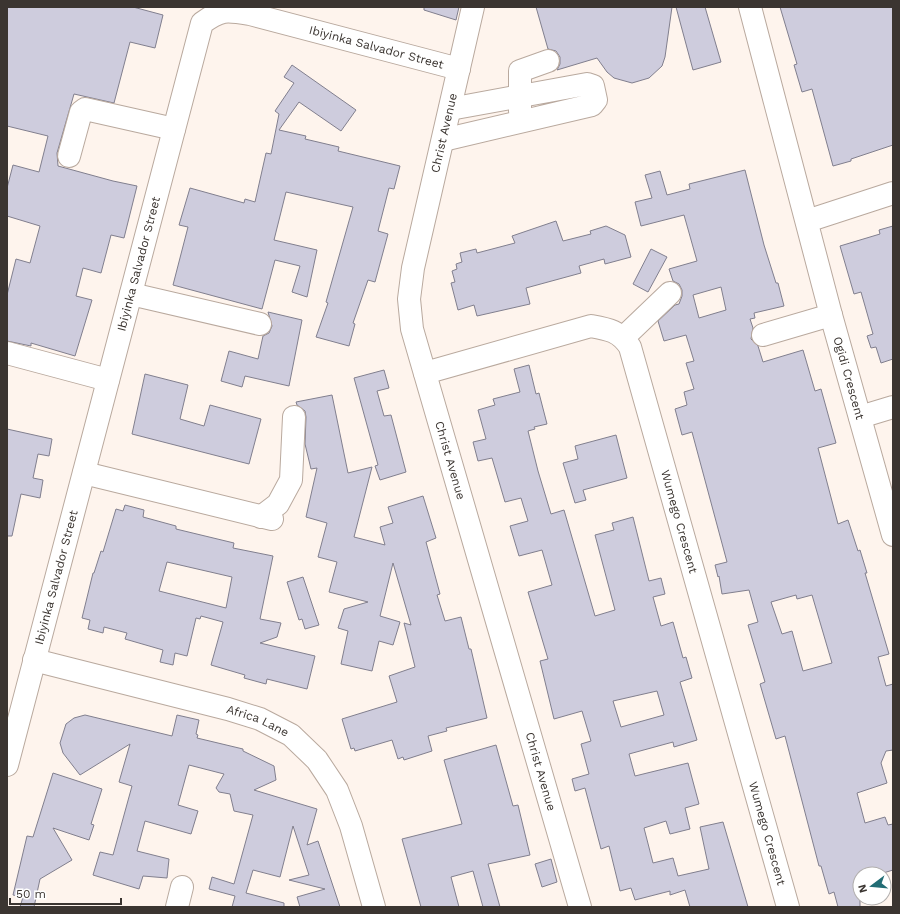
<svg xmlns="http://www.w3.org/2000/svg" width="900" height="914" viewBox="0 0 900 914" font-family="'Work Sans',sans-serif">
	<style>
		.building { fill: #ceccdd; stroke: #817f8e; fill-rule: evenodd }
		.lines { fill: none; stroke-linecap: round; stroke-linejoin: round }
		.minor-casing { stroke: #b9a99e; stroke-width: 24 }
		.minor { stroke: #fff; stroke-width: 22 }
		.labels { text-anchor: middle; stroke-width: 3.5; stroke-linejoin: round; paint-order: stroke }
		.street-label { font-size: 12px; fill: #3b3531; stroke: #fff }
	</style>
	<rect width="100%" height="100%" fill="#fef4ed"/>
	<!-- building -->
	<path class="building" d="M 7,7 L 133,7 L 163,15 L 155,48 L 130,42 L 114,103 L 74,94 L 57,153 L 58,166 L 113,181 L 137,186 L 124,238 L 111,235 L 101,273 L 83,268 L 76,296 L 92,300 L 75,356 L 31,343 L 31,346 L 7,341 L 7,295 L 16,259 L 30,263 L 40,226 L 7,216 L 7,188 L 13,165 L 39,172 L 48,136 L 7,126 Z
		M 424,7 L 459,7 L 456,20 L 424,10 Z
		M 536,7 L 672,7 L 665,57 L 662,66 L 649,78 L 632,83 L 614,78 L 607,72 L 597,58 L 557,70 L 560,64 L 560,57 L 556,51 L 548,49 Z
		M 676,7 L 705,7 L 721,62 L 693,70 Z
		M 780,7 L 893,7 L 893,145 L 851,159 L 851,161 L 833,166 L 812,89 L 802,92 L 794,65 L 797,64 Z
		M 292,65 L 356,110 L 341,131 L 299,102 L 279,130 L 306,136 L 305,139 L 339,147 L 338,151 L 400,166 L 394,189 L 389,188 L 378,231 L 388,234 L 375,282 L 368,280 L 353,323 L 355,324 L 349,346 L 316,337 L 328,303 L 326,302 L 353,207 L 286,192 L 274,240 L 317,250 L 307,297 L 292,292 L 300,266 L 275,260 L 262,309 L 173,285 L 188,227 L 179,225 L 190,188 L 244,203 L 245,199 L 255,202 L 266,153 L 271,154 L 279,114 L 275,111 L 294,83 L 284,77 Z
		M 745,170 L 764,245 L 776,283 L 778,283 L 784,306 L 754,313 L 755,318 L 750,319 L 753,328 L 751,339 L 758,346 L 763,362 L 803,350 L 815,391 L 821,389 L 836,443 L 818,448 L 838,524 L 848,520 L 858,551 L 860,550 L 867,573 L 865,573 L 889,654 L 878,657 L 886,686 L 893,684 L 893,750 L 886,751 L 881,763 L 887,783 L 857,793 L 865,823 L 885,817 L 888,825 L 893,824 L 893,870 L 880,874 L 860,874 L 860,907 L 838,907 L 834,892 L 829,894 L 821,866 L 819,866 L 785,736 L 776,739 L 760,684 L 765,682 L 748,625 L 758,622 L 749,590 L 722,594 L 719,576 L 718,577 L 715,565 L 727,562 L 692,432 L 682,435 L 675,409 L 687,405 L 684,392 L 694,389 L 686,363 L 694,361 L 686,335 L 664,341 L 658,321 L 675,305 L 679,304 L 682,296 L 682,290 L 679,284 L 673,281 L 669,269 L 697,261 L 684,215 L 641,226 L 635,202 L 652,198 L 645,175 L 660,171 L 667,195 L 690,189 L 689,184 ZM 721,287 L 726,310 L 699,318 L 693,295 ZM 796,595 L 797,599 L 812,595 L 832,663 L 803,671 L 792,631 L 782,634 L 771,602 Z
		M 556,221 L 563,241 L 591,234 L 590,231 L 606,226 L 625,235 L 631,257 L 605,264 L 604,259 L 579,266 L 581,273 L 526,288 L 530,304 L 477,316 L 474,305 L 458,310 L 451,283 L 455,282 L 452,271 L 457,269 L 456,264 L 462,262 L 460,253 L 476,249 L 477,253 L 515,243 L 512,236 Z
		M 893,226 L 893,359 L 881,363 L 876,347 L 871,348 L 867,336 L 873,334 L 861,292 L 854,294 L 840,246 L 880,234 L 879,230 Z
		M 651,249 L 667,257 L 648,292 L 633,284 Z
		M 268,312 L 302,320 L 289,386 L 245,376 L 242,387 L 221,381 L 229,351 L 258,359 L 263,336 L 269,333 L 272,326 Z
		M 529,365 L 536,394 L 539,393 L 547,424 L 534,427 L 535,429 L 528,431 L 538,471 L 551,514 L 564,510 L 595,616 L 615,610 L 595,535 L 614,530 L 612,523 L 633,517 L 649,581 L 661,578 L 665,594 L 653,597 L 661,626 L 673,622 L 683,658 L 686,657 L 692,678 L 680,682 L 697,740 L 674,747 L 673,742 L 629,754 L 635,776 L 688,763 L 699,804 L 685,808 L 690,829 L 670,834 L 666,821 L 644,828 L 653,863 L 673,858 L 678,876 L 709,869 L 700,827 L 723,822 L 748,907 L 690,907 L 685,890 L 670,895 L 670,891 L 635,900 L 631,888 L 620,891 L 609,846 L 601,849 L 585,788 L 575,791 L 572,779 L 589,774 L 581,744 L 591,741 L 582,711 L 554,719 L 540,661 L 548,659 L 528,592 L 552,585 L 542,550 L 519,556 L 510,526 L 528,521 L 521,498 L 505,502 L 492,458 L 478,461 L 473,442 L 486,439 L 478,410 L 495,405 L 493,399 L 520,392 L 514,369 ZM 657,691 L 664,715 L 621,727 L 613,701 Z
		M 384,370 L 389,388 L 377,391 L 384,416 L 391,415 L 406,472 L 380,480 L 375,466 L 378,465 L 354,378 Z
		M 145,374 L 188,385 L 180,419 L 204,426 L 210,405 L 261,419 L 249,464 L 132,434 Z
		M 332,395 L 348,473 L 372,467 L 354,537 L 385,545 L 380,527 L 393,523 L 388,507 L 423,496 L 436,538 L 426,542 L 440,594 L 437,595 L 445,621 L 461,617 L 469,649 L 471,649 L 487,718 L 446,728 L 447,731 L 428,736 L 432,751 L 404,760 L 403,757 L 398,759 L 392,740 L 355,751 L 354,748 L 351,749 L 342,719 L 397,702 L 389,676 L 415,667 L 404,623 L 411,625 L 393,563 L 380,616 L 400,622 L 393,645 L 379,641 L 372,671 L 341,664 L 348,631 L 338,628 L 344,609 L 368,602 L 329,592 L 337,562 L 318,557 L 327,523 L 306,517 L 317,468 L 311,469 L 305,444 L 306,417 L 305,411 L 297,405 L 296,402 Z
		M 7,429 L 52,439 L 49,456 L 38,454 L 33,478 L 43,480 L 40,498 L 21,494 L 12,536 L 7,536 Z
		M 616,435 L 627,478 L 583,490 L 586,500 L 575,503 L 563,463 L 578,459 L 575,446 Z
		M 125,505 L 144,510 L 143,517 L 176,526 L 176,529 L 234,543 L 233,548 L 273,556 L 260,619 L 281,623 L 277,637 L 260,643 L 315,656 L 307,689 L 267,679 L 266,684 L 244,678 L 245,675 L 211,665 L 223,622 L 201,616 L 200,619 L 196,618 L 187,656 L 175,653 L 173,665 L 160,662 L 163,650 L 125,639 L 127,633 L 104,627 L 103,633 L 88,629 L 90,620 L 82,618 L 93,573 L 94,573 L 101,551 L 103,552 L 116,509 L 123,511 ZM 167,562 L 232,577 L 226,608 L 159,591 Z
		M 303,577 L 319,625 L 305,629 L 302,619 L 299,620 L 287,582 Z
		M 85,715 L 172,736 L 177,715 L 199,720 L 196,734 L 198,735 L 197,738 L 243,749 L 243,751 L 274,766 L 276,780 L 254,790 L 317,809 L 307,845 L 318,841 L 340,907 L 300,907 L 297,897 L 325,889 L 289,880 L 309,875 L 293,826 L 280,877 L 253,870 L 246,893 L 284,903 L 284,907 L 232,907 L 235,896 L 209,889 L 212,877 L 234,884 L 253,815 L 234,811 L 230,794 L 219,792 L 216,788 L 224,774 L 189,765 L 178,805 L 198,811 L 191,834 L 145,821 L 137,851 L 169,859 L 167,878 L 143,876 L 139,889 L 93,875 L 100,852 L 113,855 L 132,786 L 119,782 L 130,744 L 80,775 L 63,753 L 60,743 L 66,724 L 74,718 Z
		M 496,745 L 513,806 L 518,805 L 530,855 L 488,864 L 500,907 L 483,907 L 473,871 L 451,877 L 459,907 L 421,907 L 402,839 L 462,824 L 444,760 Z
		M 53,773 L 102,789 L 91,824 L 94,825 L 89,840 L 53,828 L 72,860 L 40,879 L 34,907 L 20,907 L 23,897 L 13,895 L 27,836 L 33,837 Z
		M 551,859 L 557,882 L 542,887 L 535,864 Z"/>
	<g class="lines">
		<defs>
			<g id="minor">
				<path id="s1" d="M 473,7 L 413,268 L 409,299 L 412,329 L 580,907"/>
				<path id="s2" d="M 750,7 L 831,315 L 893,535"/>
				<path d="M 520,111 L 520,71 L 548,61"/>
				<path d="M 443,140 L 592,105 L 596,100 L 593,86 L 587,84 L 450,109"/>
				<path d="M 69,156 L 81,112 L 85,109 L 174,129"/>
				<path d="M 807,221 L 893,193"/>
				<path d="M 131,294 L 260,324"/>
				<path d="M 763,335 L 831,315"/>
				<path d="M 624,337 L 670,293"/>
				<path d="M 7,353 L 108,380"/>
				<path id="s3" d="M 425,373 L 591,326 C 608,329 620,331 630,347 L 788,907"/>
				<path d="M 860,417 L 893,407"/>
				<path d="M 84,473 L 272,519"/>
				<path d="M 261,517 L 278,504 L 291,480 L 294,417"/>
				<path id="s4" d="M 34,660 L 228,709 L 260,719 L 291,735 L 317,760 L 337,790 L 351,826 L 374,907"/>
				<path id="s5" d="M 7,765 L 202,23 C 221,9 226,10 250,14 L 459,69"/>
				<path d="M 177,907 L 182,887"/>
			</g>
		</defs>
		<!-- minor casing -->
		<use href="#minor" class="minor-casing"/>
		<!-- minor -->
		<use href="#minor" class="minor"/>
	</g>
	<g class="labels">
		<!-- street labels -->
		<g class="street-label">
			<text dy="4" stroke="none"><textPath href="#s5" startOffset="949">Ibiyinka Salvador Street</textPath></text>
			<text transform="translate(444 133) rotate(-77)" y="4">Christ Avenue</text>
			<text dy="4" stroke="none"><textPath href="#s5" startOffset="518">Ibiyinka Salvador Street</textPath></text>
			<text dy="4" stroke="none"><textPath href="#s2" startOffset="384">Ogidi Crescent</textPath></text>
			<text dy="4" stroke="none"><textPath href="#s1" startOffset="466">Christ Avenue</textPath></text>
			<text dy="4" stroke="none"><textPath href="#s3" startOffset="400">Wumego Crescent</textPath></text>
			<text dy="4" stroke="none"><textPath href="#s5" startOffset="194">Ibiyinka Salvador Street</textPath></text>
			<text dy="4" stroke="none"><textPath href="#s4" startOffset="232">Africa Lane</textPath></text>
			<text dy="4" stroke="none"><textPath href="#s1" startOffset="790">Christ Avenue</textPath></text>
			<text dy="4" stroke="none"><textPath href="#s3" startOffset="724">Wumego Crescent</textPath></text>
		</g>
	</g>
	<!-- border -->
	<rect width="900" height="914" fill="none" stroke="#3b3531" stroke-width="16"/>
	<!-- north arrow -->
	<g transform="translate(872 886) rotate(254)"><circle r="19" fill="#ffffff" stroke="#b1aead"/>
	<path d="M0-3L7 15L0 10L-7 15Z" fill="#226d75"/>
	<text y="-6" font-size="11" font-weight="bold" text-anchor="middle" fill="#3b3531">N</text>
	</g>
	<!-- scale -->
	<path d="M10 898v6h111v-6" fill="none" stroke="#3b3531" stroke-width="2"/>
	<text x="16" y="898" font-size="12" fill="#3b3531" stroke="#ffffff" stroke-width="3" paint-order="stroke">50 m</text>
</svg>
